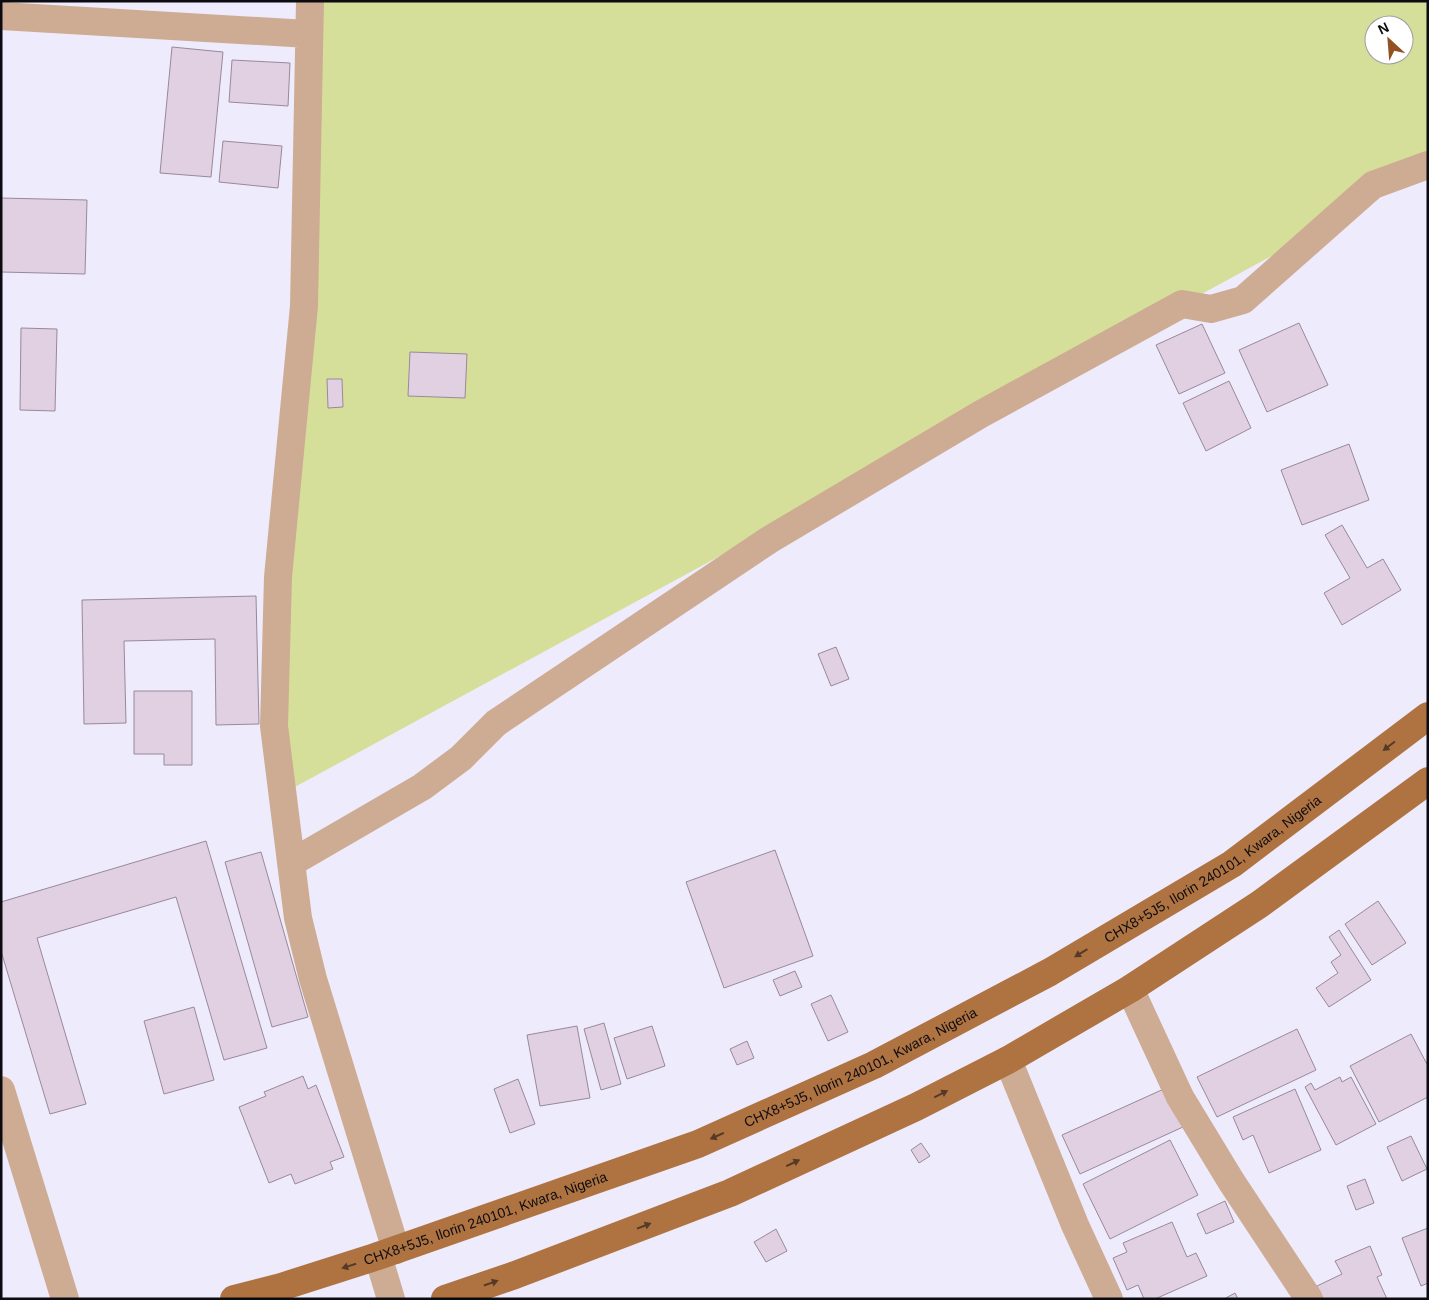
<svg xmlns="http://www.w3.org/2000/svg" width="1429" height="1300" viewBox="0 0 1429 1300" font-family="Helvetica,sans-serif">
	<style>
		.green { fill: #d6df9a; fill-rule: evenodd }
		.building { fill: #e0d0e2; stroke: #98899a }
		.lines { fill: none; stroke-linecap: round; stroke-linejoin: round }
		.minor { stroke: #ceac93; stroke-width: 28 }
		.tertiary { stroke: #ceac93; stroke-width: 28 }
		.primary { stroke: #ae7341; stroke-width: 28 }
		.oneway { fill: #553a27 }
		.labels { text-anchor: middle; stroke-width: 4; stroke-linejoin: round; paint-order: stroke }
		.street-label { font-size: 14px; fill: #0c0b11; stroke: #fff }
	</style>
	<rect width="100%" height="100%" fill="#eeebfd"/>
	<!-- green -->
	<path class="green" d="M 315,1 L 1428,1 L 1428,171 L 282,794 ZM 1374,25 L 1404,25 L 1404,55 L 1374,55 Z"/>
	<!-- building -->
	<path class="building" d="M 172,47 L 223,52 L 211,177 L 160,173 Z
		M 232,60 L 290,63 L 288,106 L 229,102 Z
		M 223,141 L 282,146 L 278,188 L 219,182 Z
		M 1,198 L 87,200 L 85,274 L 1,272 Z
		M 1299,323 L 1328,385 L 1267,412 L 1239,350 Z
		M 1202,324 L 1225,373 L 1179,394 L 1156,345 Z
		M 21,328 L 57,329 L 55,411 L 20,410 Z
		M 410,352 L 467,354 L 465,398 L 408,396 Z
		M 327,379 L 342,379 L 343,407 L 328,408 Z
		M 1229,381 L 1251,428 L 1206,451 L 1183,403 Z
		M 1349,444 L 1369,500 L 1302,525 L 1281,470 Z
		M 1342,525 L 1367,568 L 1383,559 L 1401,590 L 1342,625 L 1324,593 L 1350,578 L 1325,535 Z
		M 256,596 L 259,724 L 216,725 L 215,639 L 124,641 L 126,723 L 84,724 L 82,600 Z
		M 836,647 L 849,679 L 831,686 L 818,654 Z
		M 134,691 L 192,691 L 192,765 L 164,765 L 164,754 L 134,754 Z
		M 206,841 L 267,1048 L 224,1060 L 176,897 L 37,938 L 86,1104 L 50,1114 L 1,951 L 1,902 Z
		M 775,850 L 813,956 L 724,988 L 686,882 Z
		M 261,852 L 308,1017 L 272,1027 L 225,862 Z
		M 1378,901 L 1406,943 L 1372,965 L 1345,924 Z
		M 1339,930 L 1371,980 L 1329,1007 L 1316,988 L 1338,973 L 1331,962 L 1341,955 L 1329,937 Z
		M 795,971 L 802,987 L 780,996 L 773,980 Z
		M 831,995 L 848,1032 L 828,1041 L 811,1004 Z
		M 194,1007 L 214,1080 L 164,1094 L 144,1021 Z
		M 604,1023 L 621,1084 L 601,1090 L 584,1029 Z
		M 577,1026 L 590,1098 L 540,1106 L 527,1035 Z
		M 652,1026 L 665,1066 L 627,1079 L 614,1038 Z
		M 1297,1029 L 1316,1070 L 1217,1117 L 1197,1077 Z
		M 1411,1034 L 1428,1066 L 1428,1097 L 1379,1122 L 1350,1066 Z
		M 747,1041 L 754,1058 L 737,1065 L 730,1049 Z
		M 303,1076 L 308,1089 L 316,1085 L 344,1157 L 330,1162 L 333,1169 L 295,1184 L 291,1174 L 269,1183 L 239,1107 L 266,1096 L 264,1092 Z
		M 1340,1077 L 1342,1082 L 1351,1077 L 1376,1124 L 1336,1145 L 1305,1087 L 1311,1083 L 1315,1090 Z
		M 518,1079 L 535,1124 L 510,1133 L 494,1089 Z
		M 1166,1088 L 1183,1127 L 1080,1174 L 1062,1135 Z
		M 1295,1089 L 1321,1150 L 1269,1173 L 1253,1135 L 1243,1140 L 1233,1117 Z
		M 1411,1136 L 1427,1169 L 1402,1181 L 1387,1147 Z
		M 1170,1140 L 1198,1195 L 1110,1239 L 1083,1184 Z
		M 921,1143 L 930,1156 L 919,1163 L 911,1150 Z
		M 1365,1179 L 1374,1203 L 1356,1210 L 1347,1186 Z
		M 1225,1201 L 1234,1222 L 1206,1234 L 1197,1214 Z
		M 1172,1222 L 1187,1257 L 1196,1253 L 1207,1276 L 1155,1299 L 1144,1299 L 1138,1285 L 1127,1290 L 1113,1258 L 1127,1252 L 1123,1243 Z
		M 1428,1228 L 1428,1283 L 1421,1286 L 1402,1238 Z
		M 776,1229 L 787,1251 L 766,1262 L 754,1242 Z
		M 1370,1246 L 1382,1275 L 1377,1277 L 1387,1299 L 1323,1299 L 1317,1286 L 1342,1274 L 1335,1261 Z
		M 1235,1293 L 1238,1299 L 1224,1299 Z"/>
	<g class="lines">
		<!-- minor -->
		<path class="minor" d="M 310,1 L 304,306 L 278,577 L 274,726 L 298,918 L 313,979 L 396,1250
			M 1,16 L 308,34
			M 291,863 L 422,787 L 461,758 L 496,723 L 769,540 L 981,414 L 1182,304 L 1211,309 L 1243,300 L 1373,185 L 1428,165
			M 1130,989 L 1180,1097 L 1231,1181 L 1309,1299
			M 1008,1060 L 1075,1225 L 1109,1299
			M 1,1090 L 65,1299"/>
		<!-- tertiary -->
		<path class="tertiary" d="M 378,1256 L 391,1299"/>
		<!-- primary -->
		<g class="primary">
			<path id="s1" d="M 234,1299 L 281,1287 L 378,1256 L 698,1144 L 874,1065 L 1050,972 L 1232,864 L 1428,716"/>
			<path d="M 445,1299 L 515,1275 L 730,1193 L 916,1107 L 1008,1060 L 1130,989 L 1260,904 L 1428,781"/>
		</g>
	</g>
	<!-- one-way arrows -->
	<defs><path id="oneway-solid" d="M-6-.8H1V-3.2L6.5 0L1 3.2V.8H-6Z" transform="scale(1.25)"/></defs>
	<g class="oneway">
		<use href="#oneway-solid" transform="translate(1389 746) rotate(143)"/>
		<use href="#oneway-solid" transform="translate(1081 953) rotate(149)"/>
		<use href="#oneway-solid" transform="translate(941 1094) rotate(-27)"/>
		<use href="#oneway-solid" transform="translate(717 1136) rotate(156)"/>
		<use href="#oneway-solid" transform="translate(793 1163) rotate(-25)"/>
		<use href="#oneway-solid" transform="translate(644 1226) rotate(-21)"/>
		<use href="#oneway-solid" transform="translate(349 1266) rotate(162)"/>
		<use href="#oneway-solid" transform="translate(491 1283) rotate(-19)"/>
	</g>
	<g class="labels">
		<!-- street labels -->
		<g class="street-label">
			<text dy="5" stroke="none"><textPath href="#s1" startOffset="1074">CHX8+5J5, Ilorin 240101, Kwara, Nigeria</textPath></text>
			<text dy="5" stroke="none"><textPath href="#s1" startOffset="669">CHX8+5J5, Ilorin 240101, Kwara, Nigeria</textPath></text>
			<text dy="5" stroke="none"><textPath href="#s1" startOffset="264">CHX8+5J5, Ilorin 240101, Kwara, Nigeria</textPath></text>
		</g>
	</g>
	<!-- border -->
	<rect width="1429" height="1300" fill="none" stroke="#0c0b11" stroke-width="5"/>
	<!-- north arrow -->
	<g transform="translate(1389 40) rotate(334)"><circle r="24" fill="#ffffff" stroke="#9e9da0"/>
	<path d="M0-4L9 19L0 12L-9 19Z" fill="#945023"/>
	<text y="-8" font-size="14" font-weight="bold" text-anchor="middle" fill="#0c0b11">N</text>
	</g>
</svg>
